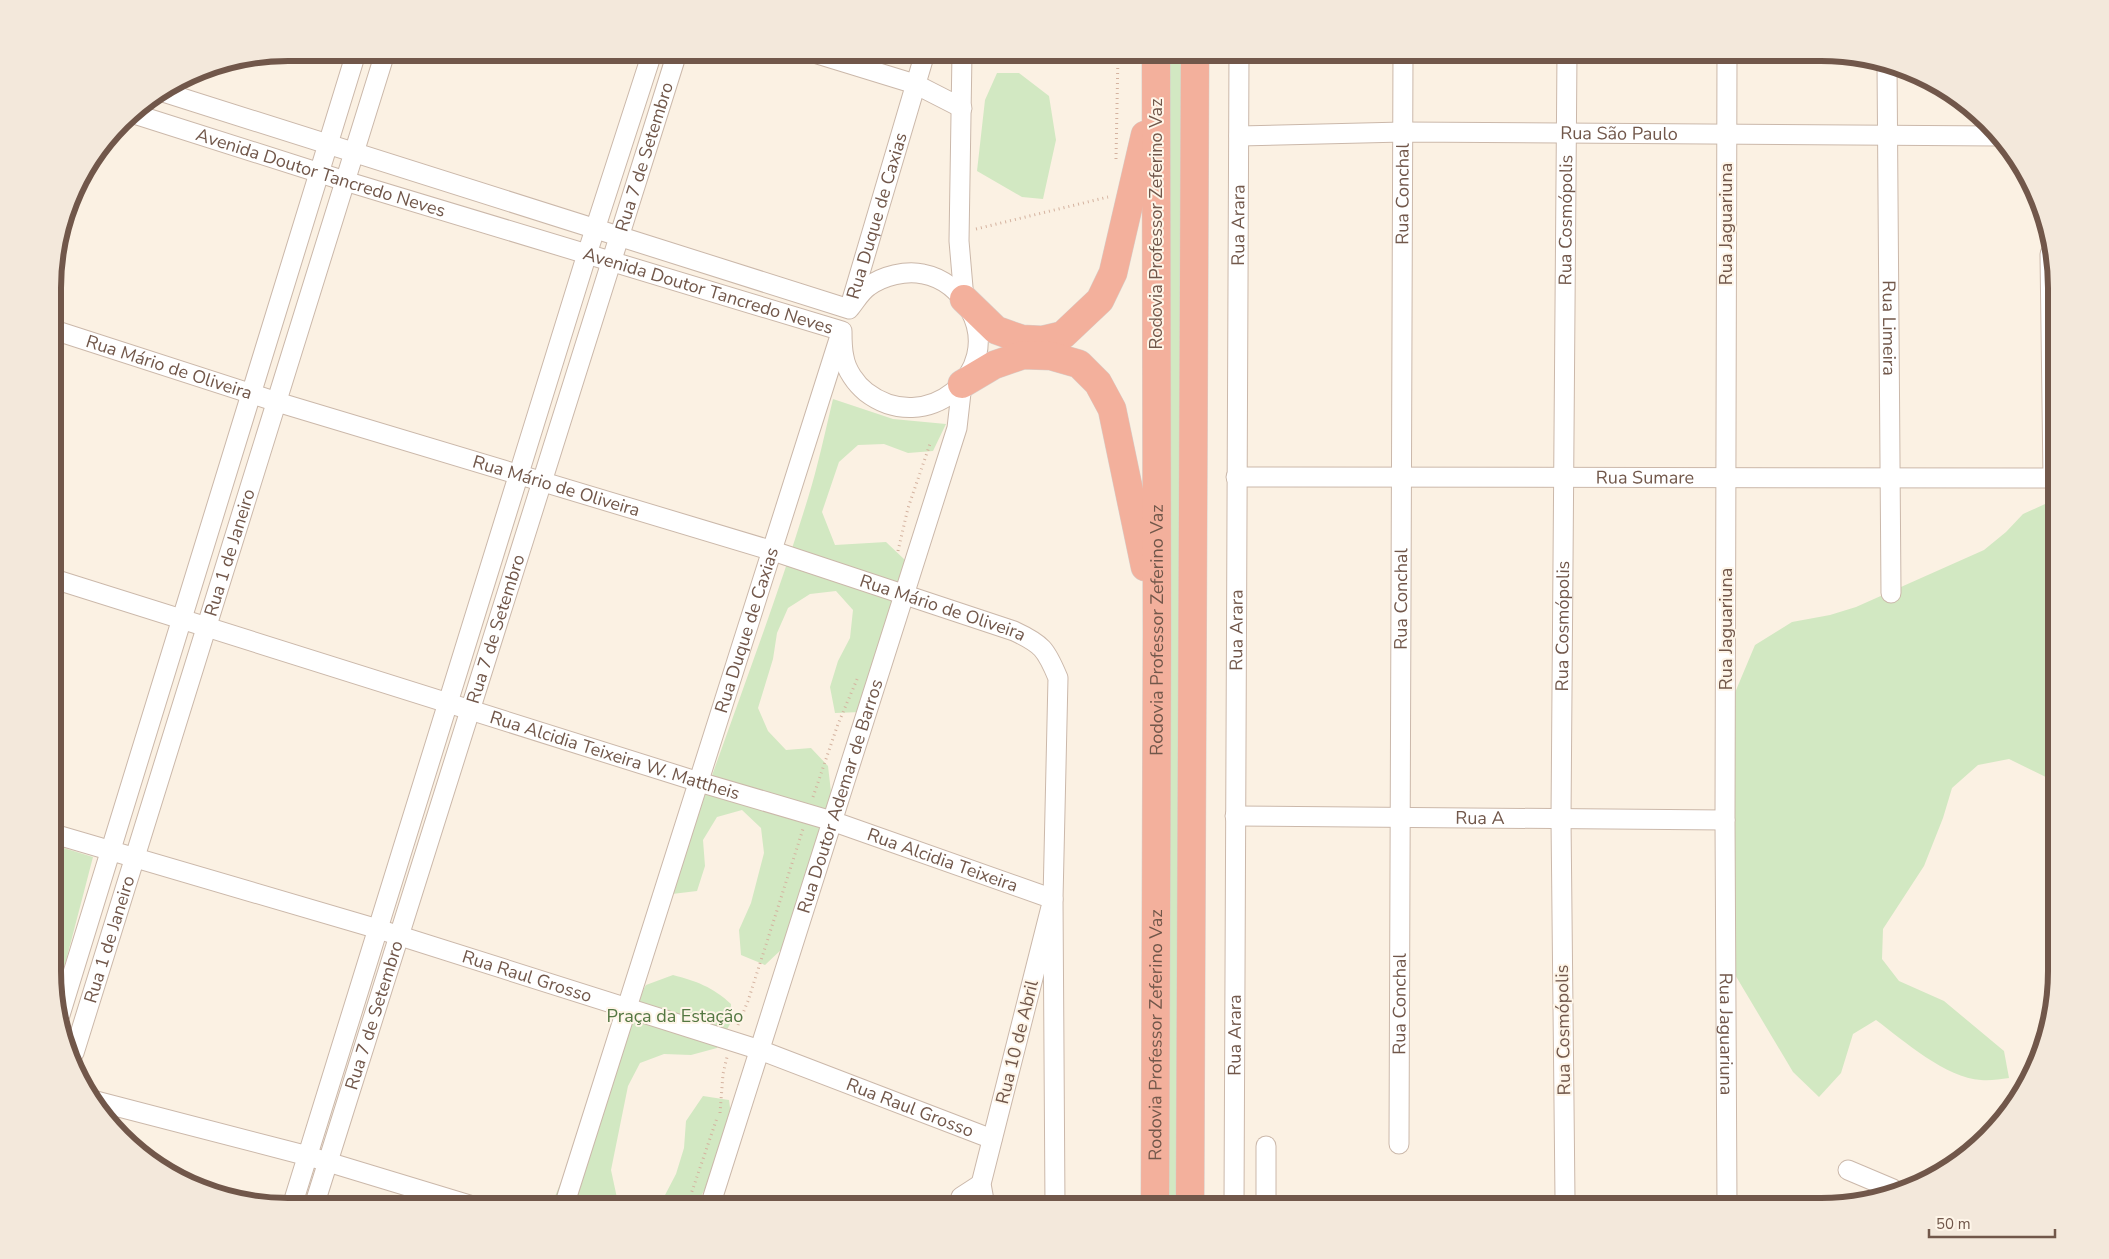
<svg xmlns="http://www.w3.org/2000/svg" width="2109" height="1259" viewBox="0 0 2109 1259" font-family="'Nunito Sans',sans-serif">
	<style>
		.green { fill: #d2e8c2 }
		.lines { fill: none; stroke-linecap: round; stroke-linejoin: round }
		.minor-casing { stroke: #cbb8aa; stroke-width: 21 }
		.highway-casing { stroke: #d7d0cc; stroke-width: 29 }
		.path { stroke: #d4b29f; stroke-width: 3; stroke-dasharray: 1 4; stroke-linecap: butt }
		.minor { stroke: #fff; stroke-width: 19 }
		.highway { stroke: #f3b09c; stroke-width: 28 }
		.labels { text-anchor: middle; stroke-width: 4; stroke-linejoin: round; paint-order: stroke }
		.street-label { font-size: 18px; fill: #71574a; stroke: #fef5e8 }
		.park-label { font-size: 18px; fill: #547742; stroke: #fef5e8 }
		.rim { fill: none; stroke: #71574a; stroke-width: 6 }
	</style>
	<rect width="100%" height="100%" fill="#fbf1e3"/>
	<!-- green -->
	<path class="green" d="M 1168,53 L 1183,53 L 1181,1206 L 1166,1206 Z
		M 997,73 L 1019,73 L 1049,96 L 1056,140 L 1043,199 L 1022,197 L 977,171 L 985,100 Z
		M 833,399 L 893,419 L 946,424 L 933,451 L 908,453 L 884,444 L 858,445 L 839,462 L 822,512 L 835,545 L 886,542 L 905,560 L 902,588 L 861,712 L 835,713 L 830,687 L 838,661 L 850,638 L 853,610 L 836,591 L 810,594 L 788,608 L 777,633 L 773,659 L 758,708 L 768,731 L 786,750 L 811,748 L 828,766 L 831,792 L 827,818 L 801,898 L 790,922 L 784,947 L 765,965 L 741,955 L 739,930 L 751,903 L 764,853 L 761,828 L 742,810 L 717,817 L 703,840 L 705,866 L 697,891 L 672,894 C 714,761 767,632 808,498 C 818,466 825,432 833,399 Z
		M 2056,499 L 2056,782 L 2009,759 L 1978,765 L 1952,788 L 1943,818 L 1924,866 L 1883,929 L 1882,959 L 1899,981 L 1944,1001 L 2004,1051 L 2009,1078 C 2000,1079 1990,1081 1981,1080 C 1946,1078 1904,1041 1876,1020 L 1853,1034 L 1841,1073 L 1819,1097 L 1793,1072 L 1731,968 L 1734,695 L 1755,645 L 1792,622 L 1830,615 L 1856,607 L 1984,550 L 2006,532 L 2023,514 Z
		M 54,845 L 93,857 L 55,1003 L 54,1001 Z
		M 673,975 C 696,981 713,987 731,1004 L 730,1024 L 717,1048 L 691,1055 L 664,1054 L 640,1063 L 628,1086 L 611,1170 L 617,1198 L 632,1206 L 551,1206 L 633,1008 L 646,985 Z
		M 703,1096 L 729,1100 C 730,1107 731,1116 731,1123 C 731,1139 705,1192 695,1206 L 647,1206 L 664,1197 L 676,1174 L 684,1148 L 686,1121 Z"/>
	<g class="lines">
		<defs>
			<g id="minor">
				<path d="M 814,53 L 915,84 L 962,108"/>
				<path d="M 962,53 L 959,241 L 964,299"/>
				<path id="s1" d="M 1727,53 L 1725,820 L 1727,1206"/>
				<path id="s2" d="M 1887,63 L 1891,593"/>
				<path id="s3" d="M 131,113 L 345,181 L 842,331 C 842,339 842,349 844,357 C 846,370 856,384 866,392 C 926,438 1004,373 970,310 C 960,292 944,278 923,274 C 906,270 883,276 869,286 C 861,291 855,302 849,309 L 163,92"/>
				<path id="s4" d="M 1239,136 L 1403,132 L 1998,136"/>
				<path id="s5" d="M 851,303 L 925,53"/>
				<path id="s6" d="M 54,330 L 277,402 L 773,551 L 1014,631 C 1042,644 1046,649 1058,678 L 1053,899 L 1055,1206"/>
				<path id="s7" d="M 1236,477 L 2053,478 L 2050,254"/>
				<path id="s8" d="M 54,579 L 699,782 L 832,821 L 1053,899 L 981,1184 L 985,1206"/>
				<path id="s9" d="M 1235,816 L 1725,820"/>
				<path id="s10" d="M 54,834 L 378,929 L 760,1050 L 992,1139"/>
				<path d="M 60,1015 L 356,53"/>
				<path id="s11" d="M 74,1053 L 385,53"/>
				<path d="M 92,1100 L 308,1156 L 473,1206"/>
				<path id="s12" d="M 1399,1144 L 1403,53"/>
				<path d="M 1266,1146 L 1266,1206"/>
				<path d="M 1848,1170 L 1893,1189"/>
				<path id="s13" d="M 1565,1198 L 1561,819 L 1567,53"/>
				<path d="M 292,1206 L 587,254 L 652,53"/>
				<path id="s14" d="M 314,1206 L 677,53"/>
				<path id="s15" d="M 564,1206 L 839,339"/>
				<path id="s16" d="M 710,1206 L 957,428 L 962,384"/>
				<path d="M 958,1206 L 961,1197 L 981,1184"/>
				<path id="s17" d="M 1234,1206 L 1239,53"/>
			</g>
			<g id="highway">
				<path d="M 964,299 L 996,330 L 1010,335 L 1022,339 L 1042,340 L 1063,335 L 1100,300 L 1113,273 L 1145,135"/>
				<path d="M 962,384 L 994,365 L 1023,355 L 1051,356 L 1079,364 L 1098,383 L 1112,409 L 1145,567"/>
				<path id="s18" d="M 1155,1206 L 1157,635 L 1156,53"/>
				<path d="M 1190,1206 L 1195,53"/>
			</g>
		</defs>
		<!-- minor casing -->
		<use href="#minor" class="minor-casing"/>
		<!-- highway casing -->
		<use href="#highway" class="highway-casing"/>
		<!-- path -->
		<path class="path" d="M 1116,159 L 1118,53
			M 976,229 L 1108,197
			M 898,551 L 908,508 L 931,441
			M 813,797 L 838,724 L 858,677
			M 738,1025 L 748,1001 L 803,829
			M 720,1113 L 723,1074 L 727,1057
			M 687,1206 L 717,1118"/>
		<!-- minor -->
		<use href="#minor" class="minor"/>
		<!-- highway -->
		<use href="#highway" class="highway"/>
	</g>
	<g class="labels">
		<!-- street labels -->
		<g class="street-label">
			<text dy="6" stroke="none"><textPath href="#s4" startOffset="380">Rua São Paulo</textPath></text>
			<text dy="6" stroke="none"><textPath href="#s14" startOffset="1100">Rua 7 de Setembro</textPath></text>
			<text dy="6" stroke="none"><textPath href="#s3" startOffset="199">Avenida Doutor Tancredo Neves</textPath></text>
			<text dy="6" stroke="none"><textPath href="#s12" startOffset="950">Rua Conchal</textPath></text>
			<text dy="6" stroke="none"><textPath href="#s5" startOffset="91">Rua Duque de Caxias</textPath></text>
			<text dy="6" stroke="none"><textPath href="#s13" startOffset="978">Rua Cosmópolis</textPath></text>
			<text transform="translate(1156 224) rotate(-90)" y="6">Rodovia Professor Zeferino Vaz</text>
			<text dy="6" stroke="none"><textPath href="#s17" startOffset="981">Rua Arara</textPath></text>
			<text transform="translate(1726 224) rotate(-90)" y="6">Rua Jaguariuna</text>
			<text dy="6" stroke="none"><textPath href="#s3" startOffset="604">Avenida Doutor Tancredo Neves</textPath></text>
			<text dy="6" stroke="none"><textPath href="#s2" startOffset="265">Rua Limeira</textPath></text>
			<text dy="6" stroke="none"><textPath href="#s6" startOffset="121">Rua Mário de Oliveira</textPath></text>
			<text dy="6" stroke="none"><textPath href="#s7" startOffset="409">Rua Sumare</textPath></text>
			<text dy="6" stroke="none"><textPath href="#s6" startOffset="526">Rua Mário de Oliveira</textPath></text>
			<text dy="6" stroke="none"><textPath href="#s11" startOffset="524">Rua 1 de Janeiro</textPath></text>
			<text dy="6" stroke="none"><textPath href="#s12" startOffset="545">Rua Conchal</textPath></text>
			<text dy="6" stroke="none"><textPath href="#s6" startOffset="931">Rua Mário de Oliveira</textPath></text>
			<text dy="6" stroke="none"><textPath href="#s13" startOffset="572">Rua Cosmópolis</textPath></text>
			<text dy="6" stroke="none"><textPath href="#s18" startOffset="576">Rodovia Professor Zeferino Vaz</textPath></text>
			<text dy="6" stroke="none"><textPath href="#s17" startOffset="576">Rua Arara</textPath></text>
			<text transform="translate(1726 629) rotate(-90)" y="6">Rua Jaguariuna</text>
			<text dy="6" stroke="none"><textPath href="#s14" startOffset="605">Rua 7 de Setembro</textPath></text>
			<text dy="6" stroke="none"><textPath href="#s15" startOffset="604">Rua Duque de Caxias</textPath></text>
			<text dy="6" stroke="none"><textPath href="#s8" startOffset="588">Rua Alcidia Teixeira W. Mattheis</textPath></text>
			<text dy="6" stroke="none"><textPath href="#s16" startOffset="430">Rua Doutor Ademar de Barros</textPath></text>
			<text dy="6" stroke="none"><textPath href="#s9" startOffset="245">Rua A</textPath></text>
			<text dy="6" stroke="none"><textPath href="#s8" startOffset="932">Rua Alcidia Teixeira</textPath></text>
			<text dy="6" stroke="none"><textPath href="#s11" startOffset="119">Rua 1 de Janeiro</textPath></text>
			<text dy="6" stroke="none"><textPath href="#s10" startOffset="494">Rua Raul Grosso</textPath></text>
			<text dy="6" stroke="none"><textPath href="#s12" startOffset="140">Rua Conchal</textPath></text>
			<text dy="6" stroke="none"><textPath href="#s14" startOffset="200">Rua 7 de Setembro</textPath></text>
			<text transform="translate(1563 1030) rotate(-91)" y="6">Rua Cosmópolis</text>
			<text dy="6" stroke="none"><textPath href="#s18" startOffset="171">Rodovia Professor Zeferino Vaz</textPath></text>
			<text dy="6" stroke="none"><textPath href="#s17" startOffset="171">Rua Arara</textPath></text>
			<text dy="6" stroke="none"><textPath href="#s1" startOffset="981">Rua Jaguariuna</textPath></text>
			<text transform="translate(1017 1042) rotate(-76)" y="6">Rua 10 de Abril</text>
			<text dy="6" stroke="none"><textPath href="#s10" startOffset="899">Rua Raul Grosso</textPath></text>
		</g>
		<!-- park labels -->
		<g class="park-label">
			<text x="675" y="1022">Praça da Estação</text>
		</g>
	</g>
	<!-- crop -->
	<path d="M0 0H2109V1259H0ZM288 61H1821A227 227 0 0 1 2048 288V971A227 227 0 0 1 1821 1198H288A227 227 0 0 1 61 971V288A227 227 0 0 1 288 61Z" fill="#f3e8db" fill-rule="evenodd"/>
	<path class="rim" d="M288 61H1821A227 227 0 0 1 2048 288V971A227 227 0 0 1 1821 1198H288A227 227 0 0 1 61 971V288A227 227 0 0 1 288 61Z"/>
	<!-- scale -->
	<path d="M1929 1229v8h126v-8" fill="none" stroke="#71574a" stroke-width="2.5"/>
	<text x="1936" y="1229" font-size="15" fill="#71574a" stroke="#fef5e8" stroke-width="4" paint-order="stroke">50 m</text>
</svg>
